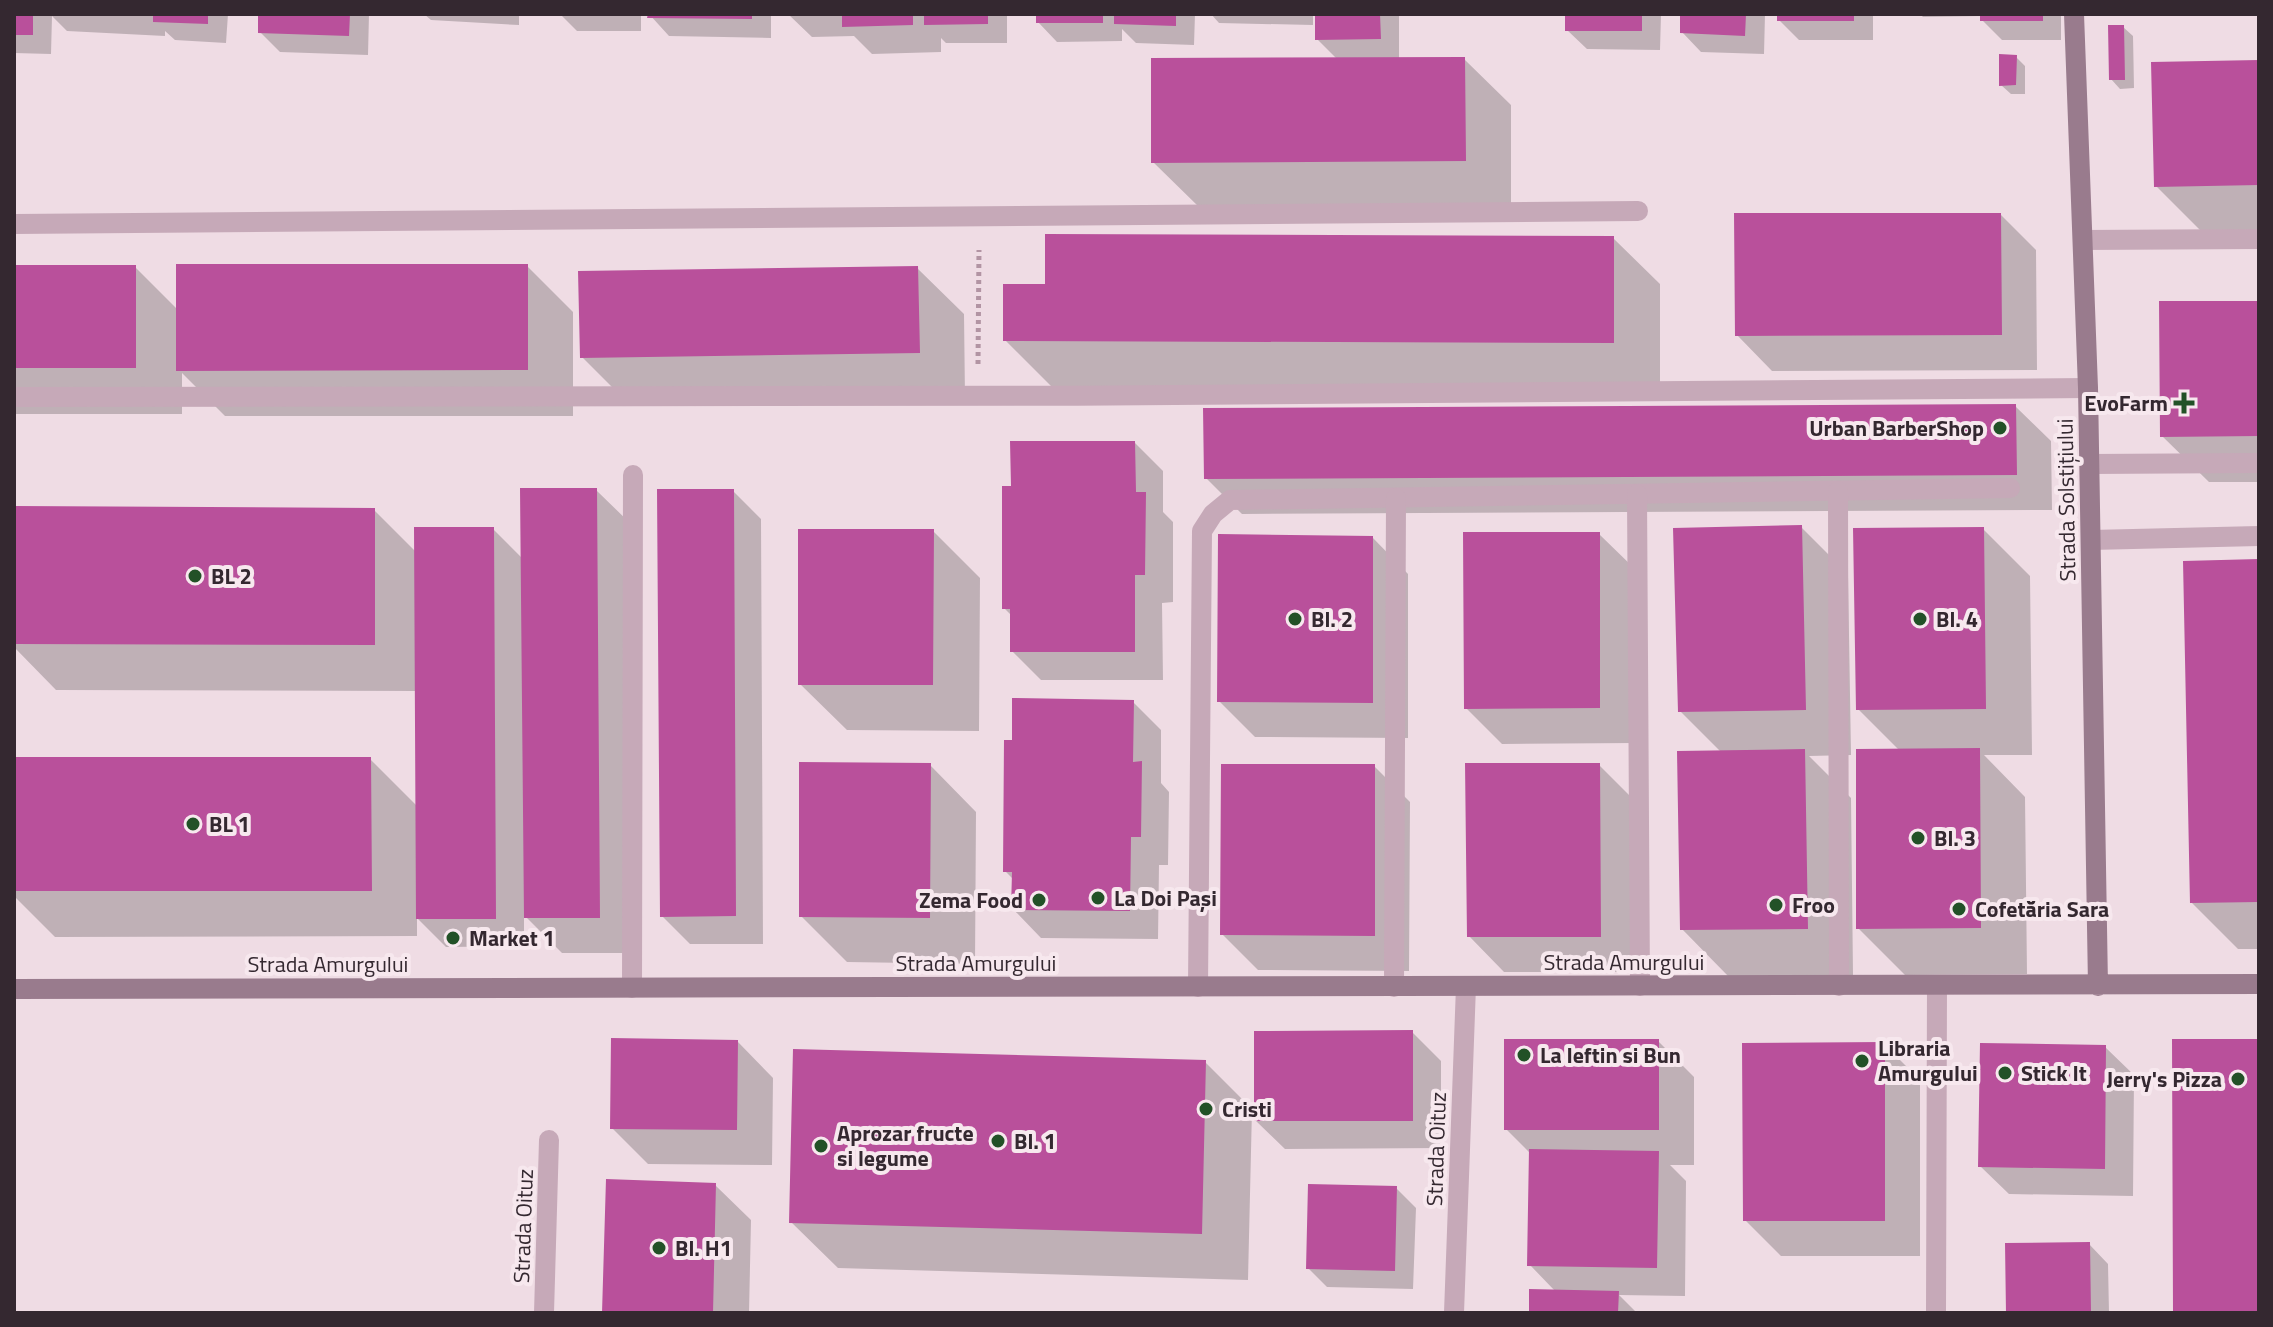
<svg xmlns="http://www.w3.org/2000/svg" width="2273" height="1327" viewBox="0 0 2273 1327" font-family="'Titillium Web',sans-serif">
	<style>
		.shadow { fill: #0003 }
		.building { fill: #b9509b }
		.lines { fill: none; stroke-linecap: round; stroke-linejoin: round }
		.path { stroke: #b294a3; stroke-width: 5; stroke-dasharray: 4 4; stroke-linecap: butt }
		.lane { stroke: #c6a9b8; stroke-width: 20 }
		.street { stroke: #c6a9b8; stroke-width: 20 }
		.secondary { stroke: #997b8d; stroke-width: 20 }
		.poi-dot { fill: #225127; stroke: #f7e8ee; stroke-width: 3 }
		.labels { text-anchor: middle; stroke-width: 8; stroke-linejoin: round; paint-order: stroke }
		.poi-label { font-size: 22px; font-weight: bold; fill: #342830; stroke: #f7e8ee; text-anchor: start }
		.street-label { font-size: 22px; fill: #342830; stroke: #f7e8ee }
	</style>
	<rect width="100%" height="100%" fill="#efdce4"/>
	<!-- shadow -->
	<path class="shadow" d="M 14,14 L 228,14 L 226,43 L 175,40 L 165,31 L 165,36 L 67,31 L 52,16 L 51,54 L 14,53 Z
		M 260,14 L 369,14 L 368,55 L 280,52 L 260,32 Z
		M 424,14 L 519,14 L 519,25 L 431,20 Z
		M 560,14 L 641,14 L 641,31 L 577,31 Z
		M 649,14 L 771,14 L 771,38 L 669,36 Z
		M 788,14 L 1007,14 L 1007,43 L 946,43 L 941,38 L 941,52 L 872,54 L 854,36 L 812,37 Z
		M 1038,14 L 1195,14 L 1194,45 L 1136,43 L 1122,29 L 1122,41 L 1057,42 L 1038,22 Z
		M 1211,14 L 1399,14 L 1399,59 L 1464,59 L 1511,105 L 1511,207 L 1200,208 L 1153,162 L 1337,59 L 1317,39 L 1317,16 L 1313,16 L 1313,25 L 1219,23 Z
		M 1567,14 L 1661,14 L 1660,50 L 1587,49 L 1567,30 Z
		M 1682,14 L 1765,14 L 1764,54 L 1701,52 L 1682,32 Z
		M 1779,14 L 1873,14 L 1873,40 L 1799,40 L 1779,20 Z
		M 1920,14 L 2061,14 L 2061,40 L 2002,40 L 1982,20 L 1982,16 L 1923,17 Z
		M 2123,27 L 2133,36 L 2134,88 L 2120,89 L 2111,79 Z
		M 2016,57 L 2025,66 L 2025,94 L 2011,94 L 2001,85 Z
		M 2259,62 L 2259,232 L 2203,233 L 2156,186 Z
		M 2001,215 L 2036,250 L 2037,370 L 1772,371 L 1737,335 Z
		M 1613,238 L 1660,284 L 1660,389 L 1051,386 L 1005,340 L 1047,286 Z
		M 527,266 L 573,312 L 573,416 L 225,416 L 182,373 L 182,414 L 14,414 L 14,267 L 135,267 L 178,310 Z
		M 917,268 L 964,314 L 965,398 L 628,403 L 582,357 Z
		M 2259,303 L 2259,482 L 2209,482 L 2162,436 Z
		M 2015,406 L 2051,441 L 2052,510 L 1242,514 L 1206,478 Z
		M 1135,443 L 1163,471 L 1163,512 L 1173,522 L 1173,602 L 1162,603 L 1163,680 L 1041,680 L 1012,651 L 1012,616 L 1004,608 Z
		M 596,490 L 632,525 L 635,953 L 562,953 L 524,915 L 524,946 L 446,947 L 417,918 L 417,936 L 55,937 L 14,896 L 14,759 L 370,759 L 417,806 L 417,691 L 56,690 L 14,647 L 14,508 L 374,510 L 416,552 L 493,529 L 523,559 Z
		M 733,491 L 761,519 L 763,944 L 690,944 L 662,916 Z
		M 1802,528 L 1848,574 L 1851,755 L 1809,756 L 1851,798 L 1853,975 L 1728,976 L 1682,929 L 1721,752 L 1680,711 Z
		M 1983,529 L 2030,576 L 2032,755 L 1984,755 L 2025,797 L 2027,974 L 1905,975 L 1858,928 L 1899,750 L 1858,709 Z
		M 933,531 L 980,578 L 979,731 L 847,730 L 800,684 Z
		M 1599,534 L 1635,569 L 1635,743 L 1502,744 L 1466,708 Z
		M 1373,538 L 1408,574 L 1408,738 L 1255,737 L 1219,701 Z
		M 2259,561 L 2259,949 L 2238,949 L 2192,903 Z
		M 1133,702 L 1161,730 L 1161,783 L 1169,792 L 1168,865 L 1159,865 L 1158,939 L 1041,938 L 1013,909 L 1013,879 L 1005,871 Z
		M 930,765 L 976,812 L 975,964 L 847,962 L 801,916 Z
		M 1599,765 L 1635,801 L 1636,972 L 1504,972 L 1469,936 Z
		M 1374,766 L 1410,802 L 1409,971 L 1258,970 L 1222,934 Z
		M 1412,1032 L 1441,1061 L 1441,1148 L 1285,1149 L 1256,1121 Z
		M 1658,1041 L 1694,1077 L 1694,1165 L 1670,1165 L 1686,1181 L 1685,1296 L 1619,1295 L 1637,1313 L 1531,1313 L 1556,1292 L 1530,1265 L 1531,1154 L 1506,1129 Z
		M 738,1042 L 773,1078 L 772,1165 L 648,1164 L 612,1128 Z
		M 1884,1044 L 1920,1080 L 1920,1256 L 1781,1256 L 1745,1220 Z
		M 2105,1047 L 2134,1075 L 2133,1196 L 2009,1194 L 1980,1166 Z
		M 1205,1062 L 1252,1109 L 1248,1280 L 838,1268 L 791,1222 Z
		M 715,1185 L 751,1220 L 749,1313 L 604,1313 Z
		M 1396,1188 L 1416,1208 L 1413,1289 L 1327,1287 L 1308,1268 Z
		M 2089,1244 L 2108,1264 L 2109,1313 L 2008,1313 Z"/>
	<!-- building -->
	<path class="building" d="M 14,14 L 33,14 L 33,35 L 14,35 Z
		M 153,14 L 208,14 L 208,24 L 153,22 Z
		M 258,14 L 350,14 L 349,36 L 258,33 Z
		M 648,14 L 752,14 L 752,19 L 647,18 Z
		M 842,14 L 913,14 L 913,25 L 842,27 Z
		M 924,14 L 988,14 L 988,24 L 924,25 Z
		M 1036,14 L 1103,14 L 1103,23 L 1036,23 Z
		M 1114,14 L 1176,14 L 1176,26 L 1114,24 Z
		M 1315,14 L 1380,14 L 1381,39 L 1315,40 Z
		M 1565,14 L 1642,14 L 1642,31 L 1565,31 Z
		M 1680,14 L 1746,14 L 1745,36 L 1680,33 Z
		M 1777,14 L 1854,14 L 1854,21 L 1777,21 Z
		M 1980,14 L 2043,14 L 2043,21 L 1980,21 Z
		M 2108,25 L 2124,25 L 2125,80 L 2109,80 Z
		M 1999,54 L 2017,55 L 2016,85 L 1999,86 Z
		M 1465,57 L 1466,161 L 1151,163 L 1151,58 Z
		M 2259,60 L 2259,185 L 2154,187 L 2151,62 Z
		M 1734,213 L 2001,213 L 2002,335 L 1735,336 Z
		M 1045,234 L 1614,236 L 1614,343 L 1003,341 L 1003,284 L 1045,284 Z
		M 176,264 L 528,264 L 528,370 L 176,371 Z
		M 14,265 L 136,265 L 136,368 L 14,368 Z
		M 918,266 L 920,353 L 580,358 L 578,271 Z
		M 2159,301 L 2259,301 L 2259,436 L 2160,437 Z
		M 2016,404 L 2017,475 L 1204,479 L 1203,408 Z
		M 1010,441 L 1135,441 L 1136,492 L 1146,492 L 1145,575 L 1135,575 L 1135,652 L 1010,652 L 1010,609 L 1002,609 L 1002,486 L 1011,486 Z
		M 520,488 L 597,488 L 600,918 L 524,918 Z
		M 657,489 L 734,489 L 736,916 L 660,917 Z
		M 14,506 L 375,508 L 375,645 L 14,644 Z
		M 1802,525 L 1806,710 L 1678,712 L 1673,528 Z
		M 414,527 L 494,527 L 496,919 L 416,919 Z
		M 1984,527 L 1986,709 L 1856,710 L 1853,528 Z
		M 798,529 L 934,529 L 933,685 L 798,685 Z
		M 1463,532 L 1600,532 L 1600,708 L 1464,709 Z
		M 1218,534 L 1373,536 L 1373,703 L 1217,702 Z
		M 2259,559 L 2259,902 L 2190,903 L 2183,561 Z
		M 1012,698 L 1134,700 L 1133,762 L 1142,761 L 1141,837 L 1131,837 L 1130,911 L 1011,910 L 1012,872 L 1003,872 L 1004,740 L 1012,740 Z
		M 1980,748 L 1981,928 L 1856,929 L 1856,749 Z
		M 1805,749 L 1808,929 L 1680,930 L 1677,751 Z
		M 14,757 L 371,757 L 372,891 L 14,891 Z
		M 799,762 L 931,763 L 930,918 L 799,917 Z
		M 1465,763 L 1600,763 L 1601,937 L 1467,937 Z
		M 1221,764 L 1375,764 L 1375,936 L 1220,935 Z
		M 1413,1030 L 1413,1121 L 1254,1121 L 1254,1031 Z
		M 611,1038 L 738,1040 L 737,1130 L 610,1129 Z
		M 1504,1039 L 1659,1039 L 1659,1130 L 1504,1130 Z
		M 2172,1039 L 2259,1039 L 2259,1313 L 2173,1313 Z
		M 1885,1042 L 1885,1221 L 1743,1221 L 1742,1043 Z
		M 1980,1043 L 2106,1045 L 2105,1169 L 1978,1167 Z
		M 793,1049 L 1206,1060 L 1202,1234 L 789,1223 Z
		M 1529,1149 L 1659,1151 L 1657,1268 L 1527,1266 Z
		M 606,1179 L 716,1183 L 713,1313 L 602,1313 Z
		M 1308,1184 L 1397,1186 L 1395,1271 L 1306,1269 Z
		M 2090,1242 L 2091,1313 L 2006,1313 L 2005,1243 Z
		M 1529,1289 L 1619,1291 L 1618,1313 L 1529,1313 Z"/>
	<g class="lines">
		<!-- path -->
		<path class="path" d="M 978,364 L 979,250"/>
		<!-- lane -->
		<path class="lane" d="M 14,224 L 1638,211
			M 2083,240 L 2259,239
			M 14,397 C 705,400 1397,394 2088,388
			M 2090,464 L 2259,463
			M 2091,540 L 2259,536
			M 1198,987 L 1202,531 L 1213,514 L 1230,500 L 2010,488
			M 544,1313 L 549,1140"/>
		<!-- street -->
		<path class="street" d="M 1838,491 L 1839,986
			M 1637,494 L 1640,986
			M 1394,987 L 1396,498
			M 632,988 L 633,475
			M 1454,1313 L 1466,986
			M 1936,1313 L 1937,986"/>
		<!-- secondary -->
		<path class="secondary" d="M 2074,14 L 2088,388 L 2098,986
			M 14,989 L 2259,984"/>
	</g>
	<!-- markers -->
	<g class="poi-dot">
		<path d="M2180 391h8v8h8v8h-8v8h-8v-8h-8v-8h8z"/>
		<circle cx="2000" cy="428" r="8"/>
		<circle cx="195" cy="576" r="8"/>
		<circle cx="1295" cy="619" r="8"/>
		<circle cx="1920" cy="619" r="8"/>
		<circle cx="193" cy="824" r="8"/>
		<circle cx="1918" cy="838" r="8"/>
		<circle cx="1098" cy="898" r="8"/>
		<circle cx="1039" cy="900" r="8"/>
		<circle cx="1776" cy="905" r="8"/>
		<circle cx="1959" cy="909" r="8"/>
		<circle cx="453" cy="938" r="8"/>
		<circle cx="1524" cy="1055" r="8"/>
		<circle cx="1862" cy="1061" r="8"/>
		<circle cx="2005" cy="1073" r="8"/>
		<circle cx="2238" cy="1079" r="8"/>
		<circle cx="1206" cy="1109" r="8"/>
		<circle cx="998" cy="1141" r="8"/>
		<circle cx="821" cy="1146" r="8"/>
		<circle cx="659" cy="1248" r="8"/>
	</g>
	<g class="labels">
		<!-- poi labels -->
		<g class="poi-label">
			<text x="2168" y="411" text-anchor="end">EvoFarm</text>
			<text x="1984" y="436" text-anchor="end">Urban BarberShop</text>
			<text x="211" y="584">BL 2</text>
			<text x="1311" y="627">Bl. 2</text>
			<text x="1936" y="627">Bl. 4</text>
			<text x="209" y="832">BL 1</text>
			<text x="1934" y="846">Bl. 3</text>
			<text x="1114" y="906">La Doi Pași</text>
			<text x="1023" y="908" text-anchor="end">Zema Food</text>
			<text x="1792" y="913">Froo</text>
			<text x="1975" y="917">Cofetăria Sara</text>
			<text x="469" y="946">Market 1</text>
			<text x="1878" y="1056">Libraria<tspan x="1878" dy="25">Amurgului</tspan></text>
			<text x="1540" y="1063">La Ieftin si Bun</text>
			<text x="2021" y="1081">Stick It</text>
			<text x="2222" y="1087" text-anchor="end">Jerry's Pizza</text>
			<text x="1222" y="1117">Cristi</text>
			<text x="837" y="1141">Aprozar fructe<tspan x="837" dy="25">si legume</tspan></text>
			<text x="1014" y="1149">Bl. 1</text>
			<text x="675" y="1256">Bl. H1</text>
		</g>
		<!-- street labels -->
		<g class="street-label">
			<text transform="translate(2066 500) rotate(-91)" y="8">Strada Solstițiului</text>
			<text x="1624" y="970">Strada Amurgului</text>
			<text x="976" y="971">Strada Amurgului</text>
			<text x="328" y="972">Strada Amurgului</text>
			<text transform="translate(1436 1149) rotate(-88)" y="8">Strada Oituz</text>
			<text transform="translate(523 1226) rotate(-88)" y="8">Strada Oituz</text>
		</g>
	</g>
	<!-- border -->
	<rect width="2273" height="1327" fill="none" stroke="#342830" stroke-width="32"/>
</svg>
